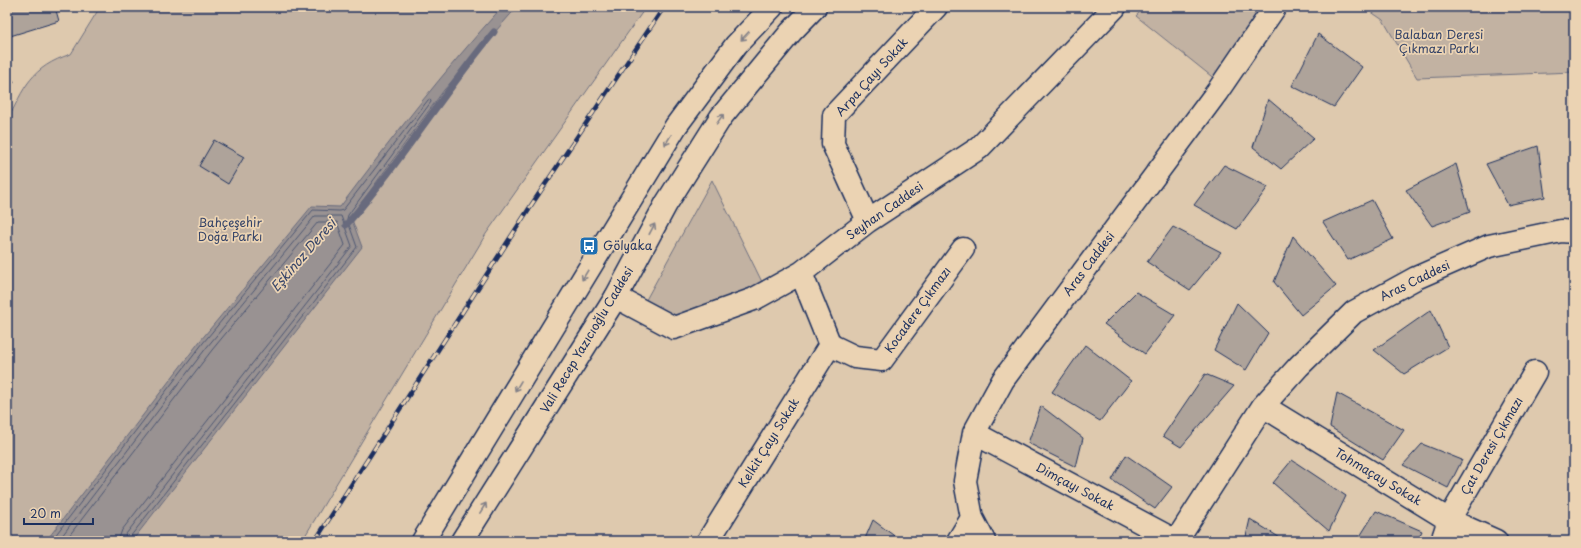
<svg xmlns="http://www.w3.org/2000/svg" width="1581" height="548" viewBox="0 0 1581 548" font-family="'Playpen Sans',sans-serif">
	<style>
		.green { fill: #c2b2a2; stroke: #6e7080 }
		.water { fill: #999292; stroke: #676a7d }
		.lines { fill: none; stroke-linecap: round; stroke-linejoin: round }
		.shore { stroke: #4d5773; stroke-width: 1 }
		.stream { stroke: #676a7d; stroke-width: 7 }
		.building { fill: #aea39a; stroke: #1b2f5e }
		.street-casing { stroke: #1b2f5e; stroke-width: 25 }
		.primary-casing { stroke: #1b2f5e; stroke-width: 25 }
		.street { stroke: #ebd3b3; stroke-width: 22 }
		.primary { stroke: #ebd3b3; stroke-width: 22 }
		.rail-casing { stroke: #1b2f5e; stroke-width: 4.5 }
		.rail { stroke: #ebd3b3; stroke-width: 3; stroke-dasharray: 9; stroke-linecap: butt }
		.oneway { stroke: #838188 }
		.labels { text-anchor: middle; stroke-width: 3.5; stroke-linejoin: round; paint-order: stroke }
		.park-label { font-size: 12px; fill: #344368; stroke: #ebd3b3 }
		.street-label { font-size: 12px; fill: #1b2f5e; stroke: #ebd3b3 }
		.poi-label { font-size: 12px; fill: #1b2f5e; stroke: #ebd3b3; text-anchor: start }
		.water-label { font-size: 13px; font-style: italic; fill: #344368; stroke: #ebd3b3 }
	</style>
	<rect width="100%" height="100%" fill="#dec9ae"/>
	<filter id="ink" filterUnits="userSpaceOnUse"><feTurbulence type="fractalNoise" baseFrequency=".025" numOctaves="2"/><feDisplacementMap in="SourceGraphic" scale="8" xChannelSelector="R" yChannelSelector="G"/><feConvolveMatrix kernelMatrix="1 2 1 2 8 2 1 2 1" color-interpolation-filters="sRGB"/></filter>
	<g filter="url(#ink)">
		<!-- green -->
		<path class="green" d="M 100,7 L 646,7 L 486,234 L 302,541 L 7,541 L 7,122 C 24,87 31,67 71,54 Z
			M 1144,7 L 1269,7 L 1216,80 L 1136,16 Z
			M 1364,7 L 1574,7 L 1574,72 L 1417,78 L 1383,20 Z
			M 712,180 L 763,284 L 675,322 L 642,307 Z"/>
		<!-- water -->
		<path class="water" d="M 502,7 L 517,7 L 444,90 L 351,217 L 362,247 L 132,541 L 46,541 L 200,341 L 312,206 L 340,207 C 392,138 444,71 502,7 Z"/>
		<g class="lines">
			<!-- shore -->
			<path class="shore" d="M 51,541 L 203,343 L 313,210 L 339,211 L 343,210 L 428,100 L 430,99 L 431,102 L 348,215 L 347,219 L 357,247 L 130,537 L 129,541
				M 58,541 L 207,347 L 315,216 L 341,216 L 352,246 L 126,534 L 124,541
				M 65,541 L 212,350 L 318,222 L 337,222 L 345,245 L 122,530 L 118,541"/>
			<!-- stream -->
			<path class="stream" d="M 346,225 C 400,164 442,94 494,32"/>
		</g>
		<!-- building -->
		<path class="building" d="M 7,7 L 55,7 L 59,21 L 7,37 Z
			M 1318,34 L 1362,67 L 1334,107 L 1292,86 Z
			M 7,79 L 14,81 L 7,95 Z
			M 1268,99 L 1314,138 L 1281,169 L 1253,147 Z
			M 214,140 L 244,157 L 228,184 L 199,166 Z
			M 1538,146 L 1545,197 L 1508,205 L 1486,164 Z
			M 1456,164 L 1470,212 L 1432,226 L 1406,190 Z
			M 1224,165 L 1268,187 L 1237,229 L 1194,205 Z
			M 1372,200 L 1393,239 L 1348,260 L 1323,222 Z
			M 1173,227 L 1221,252 L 1190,290 L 1147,262 Z
			M 1293,236 L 1336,286 L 1301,315 L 1274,282 Z
			M 1136,292 L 1175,315 L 1145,354 L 1104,324 Z
			M 1237,303 L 1268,333 L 1246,370 L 1214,350 Z
			M 1431,310 L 1448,347 L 1404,374 L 1374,350 Z
			M 1085,345 L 1131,381 L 1100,421 L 1052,392 Z
			M 1205,374 L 1234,386 L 1181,447 L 1163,436 Z
			M 1337,393 L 1404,430 L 1383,460 L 1330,427 Z
			M 1041,406 L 1083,438 L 1076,467 L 1028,443 Z
			M 1422,444 L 1462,460 L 1448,488 L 1403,465 Z
			M 1126,455 L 1172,487 L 1155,509 L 1112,480 Z
			M 1292,460 L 1346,496 L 1329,531 L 1273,483 Z
			M 1376,511 L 1422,531 L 1417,541 L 1357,541 Z
			M 1250,519 L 1285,541 L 1245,541 Z
			M 873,520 L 901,541 L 864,541 Z"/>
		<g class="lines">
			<defs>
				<path id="street" d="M 868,221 L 833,144 L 834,115 L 936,7
					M 801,273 L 830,345 L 855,357 L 882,360 L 963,249
					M 616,297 L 674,328 L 754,299 L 801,273 L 868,221 L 979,148 L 1115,7
					M 1263,406 L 1449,520 L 1496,541
					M 974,433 L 1176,541
					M 708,541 L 830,345
					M 958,541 L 972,518
					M 984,541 L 972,518 L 965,481 L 974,433 L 1003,380 L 1217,92 L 1275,7
					M 1176,541 L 1263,406 L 1299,366 L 1354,312 L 1416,278 L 1489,246 L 1561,231 L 1574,232
					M 1442,541 L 1449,520 L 1535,372"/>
				<path id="primary" d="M 423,541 L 676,126 L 736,45 L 772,7
					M 462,541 L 616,297 L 666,204 L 721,117 L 791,32 L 815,7"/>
			</defs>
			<!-- street casing -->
			<use href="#street" class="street-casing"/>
			<!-- primary casing -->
			<use href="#primary" class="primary-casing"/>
			<!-- street -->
			<use href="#street" class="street"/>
			<!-- primary -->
			<use href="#primary" class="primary"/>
			<defs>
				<path id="rail" d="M 315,541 L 532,204 L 664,7"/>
			</defs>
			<!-- rail casing -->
			<use href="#rail" class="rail-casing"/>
			<!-- rail -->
			<use href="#rail" class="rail"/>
		</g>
		<!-- one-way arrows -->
		<defs><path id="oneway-shaft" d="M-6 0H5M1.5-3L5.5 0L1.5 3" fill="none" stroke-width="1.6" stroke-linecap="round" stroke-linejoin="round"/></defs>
		<g class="oneway">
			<use href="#oneway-shaft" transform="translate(745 36) rotate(133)"/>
			<use href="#oneway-shaft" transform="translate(720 119) rotate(-55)"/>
			<use href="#oneway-shaft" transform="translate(668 140) rotate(121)"/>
			<use href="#oneway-shaft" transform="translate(652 229) rotate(-62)"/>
			<use href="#oneway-shaft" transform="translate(585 275) rotate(121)"/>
			<use href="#oneway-shaft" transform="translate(518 386) rotate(121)"/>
			<use href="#oneway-shaft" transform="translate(483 508) rotate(-58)"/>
		</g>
	</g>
	<!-- icons -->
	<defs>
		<symbol id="bus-square" viewBox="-11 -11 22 22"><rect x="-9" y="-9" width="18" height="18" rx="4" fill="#1f6fb2" stroke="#ebd3b3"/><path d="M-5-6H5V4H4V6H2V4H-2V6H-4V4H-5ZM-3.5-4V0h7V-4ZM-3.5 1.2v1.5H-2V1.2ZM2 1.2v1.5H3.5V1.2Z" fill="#fff"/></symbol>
	</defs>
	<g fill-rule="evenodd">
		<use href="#bus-square" x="578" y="235" width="22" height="22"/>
	</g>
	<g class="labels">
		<!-- park labels -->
		<g class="park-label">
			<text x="1439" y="39">Balaban Deresi<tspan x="1439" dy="14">Çıkmazı Parkı</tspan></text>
			<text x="230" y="227">Bahçeşehir<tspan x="230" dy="14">Doğa Parkı</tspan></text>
		</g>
		<!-- street labels -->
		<g class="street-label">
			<text transform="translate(872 77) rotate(-48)" y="4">Arpa Çayı Sokak</text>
			<text transform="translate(885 211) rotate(-35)" y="4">Seyhan Caddesi</text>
			<text transform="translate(1089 264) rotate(-53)" y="4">Aras Caddesi</text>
			<text transform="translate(1415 281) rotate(-26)" y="4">Aras Caddesi</text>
			<text transform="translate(918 310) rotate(-54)" y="4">Kocadere Çıkmazı</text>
			<text transform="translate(587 340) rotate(-59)" y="4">Vali Recep Yazıcıoğlu Caddesi</text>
			<text transform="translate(769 443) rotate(-58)" y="4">Kelkit Çayı Sokak</text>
			<text transform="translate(1492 446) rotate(-60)" y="4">Çat Deresi Çıkmazı</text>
			<text transform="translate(1378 477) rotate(31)" y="4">Tohmaçay Sokak</text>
			<text transform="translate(1075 487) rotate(28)" y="4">Dimçayı Sokak</text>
		</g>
		<!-- poi labels -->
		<g class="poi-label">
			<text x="603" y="250">Gölyaka</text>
		</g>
		<!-- water labels -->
		<g class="water-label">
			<text transform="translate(303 255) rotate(-49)" y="5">Eşkinoz Deresi</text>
		</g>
	</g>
	<!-- margin -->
	<rect width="1581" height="548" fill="none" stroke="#ebd3b3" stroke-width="24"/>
	<rect x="12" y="12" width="1557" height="524" fill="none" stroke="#1b2f5e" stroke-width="1.5" filter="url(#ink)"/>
	<!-- scale -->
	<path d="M24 518v6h69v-6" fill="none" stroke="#1b2f5e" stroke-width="2"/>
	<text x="30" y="518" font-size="12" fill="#1b2f5e" stroke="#ebd3b3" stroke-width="3" paint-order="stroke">20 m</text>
</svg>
